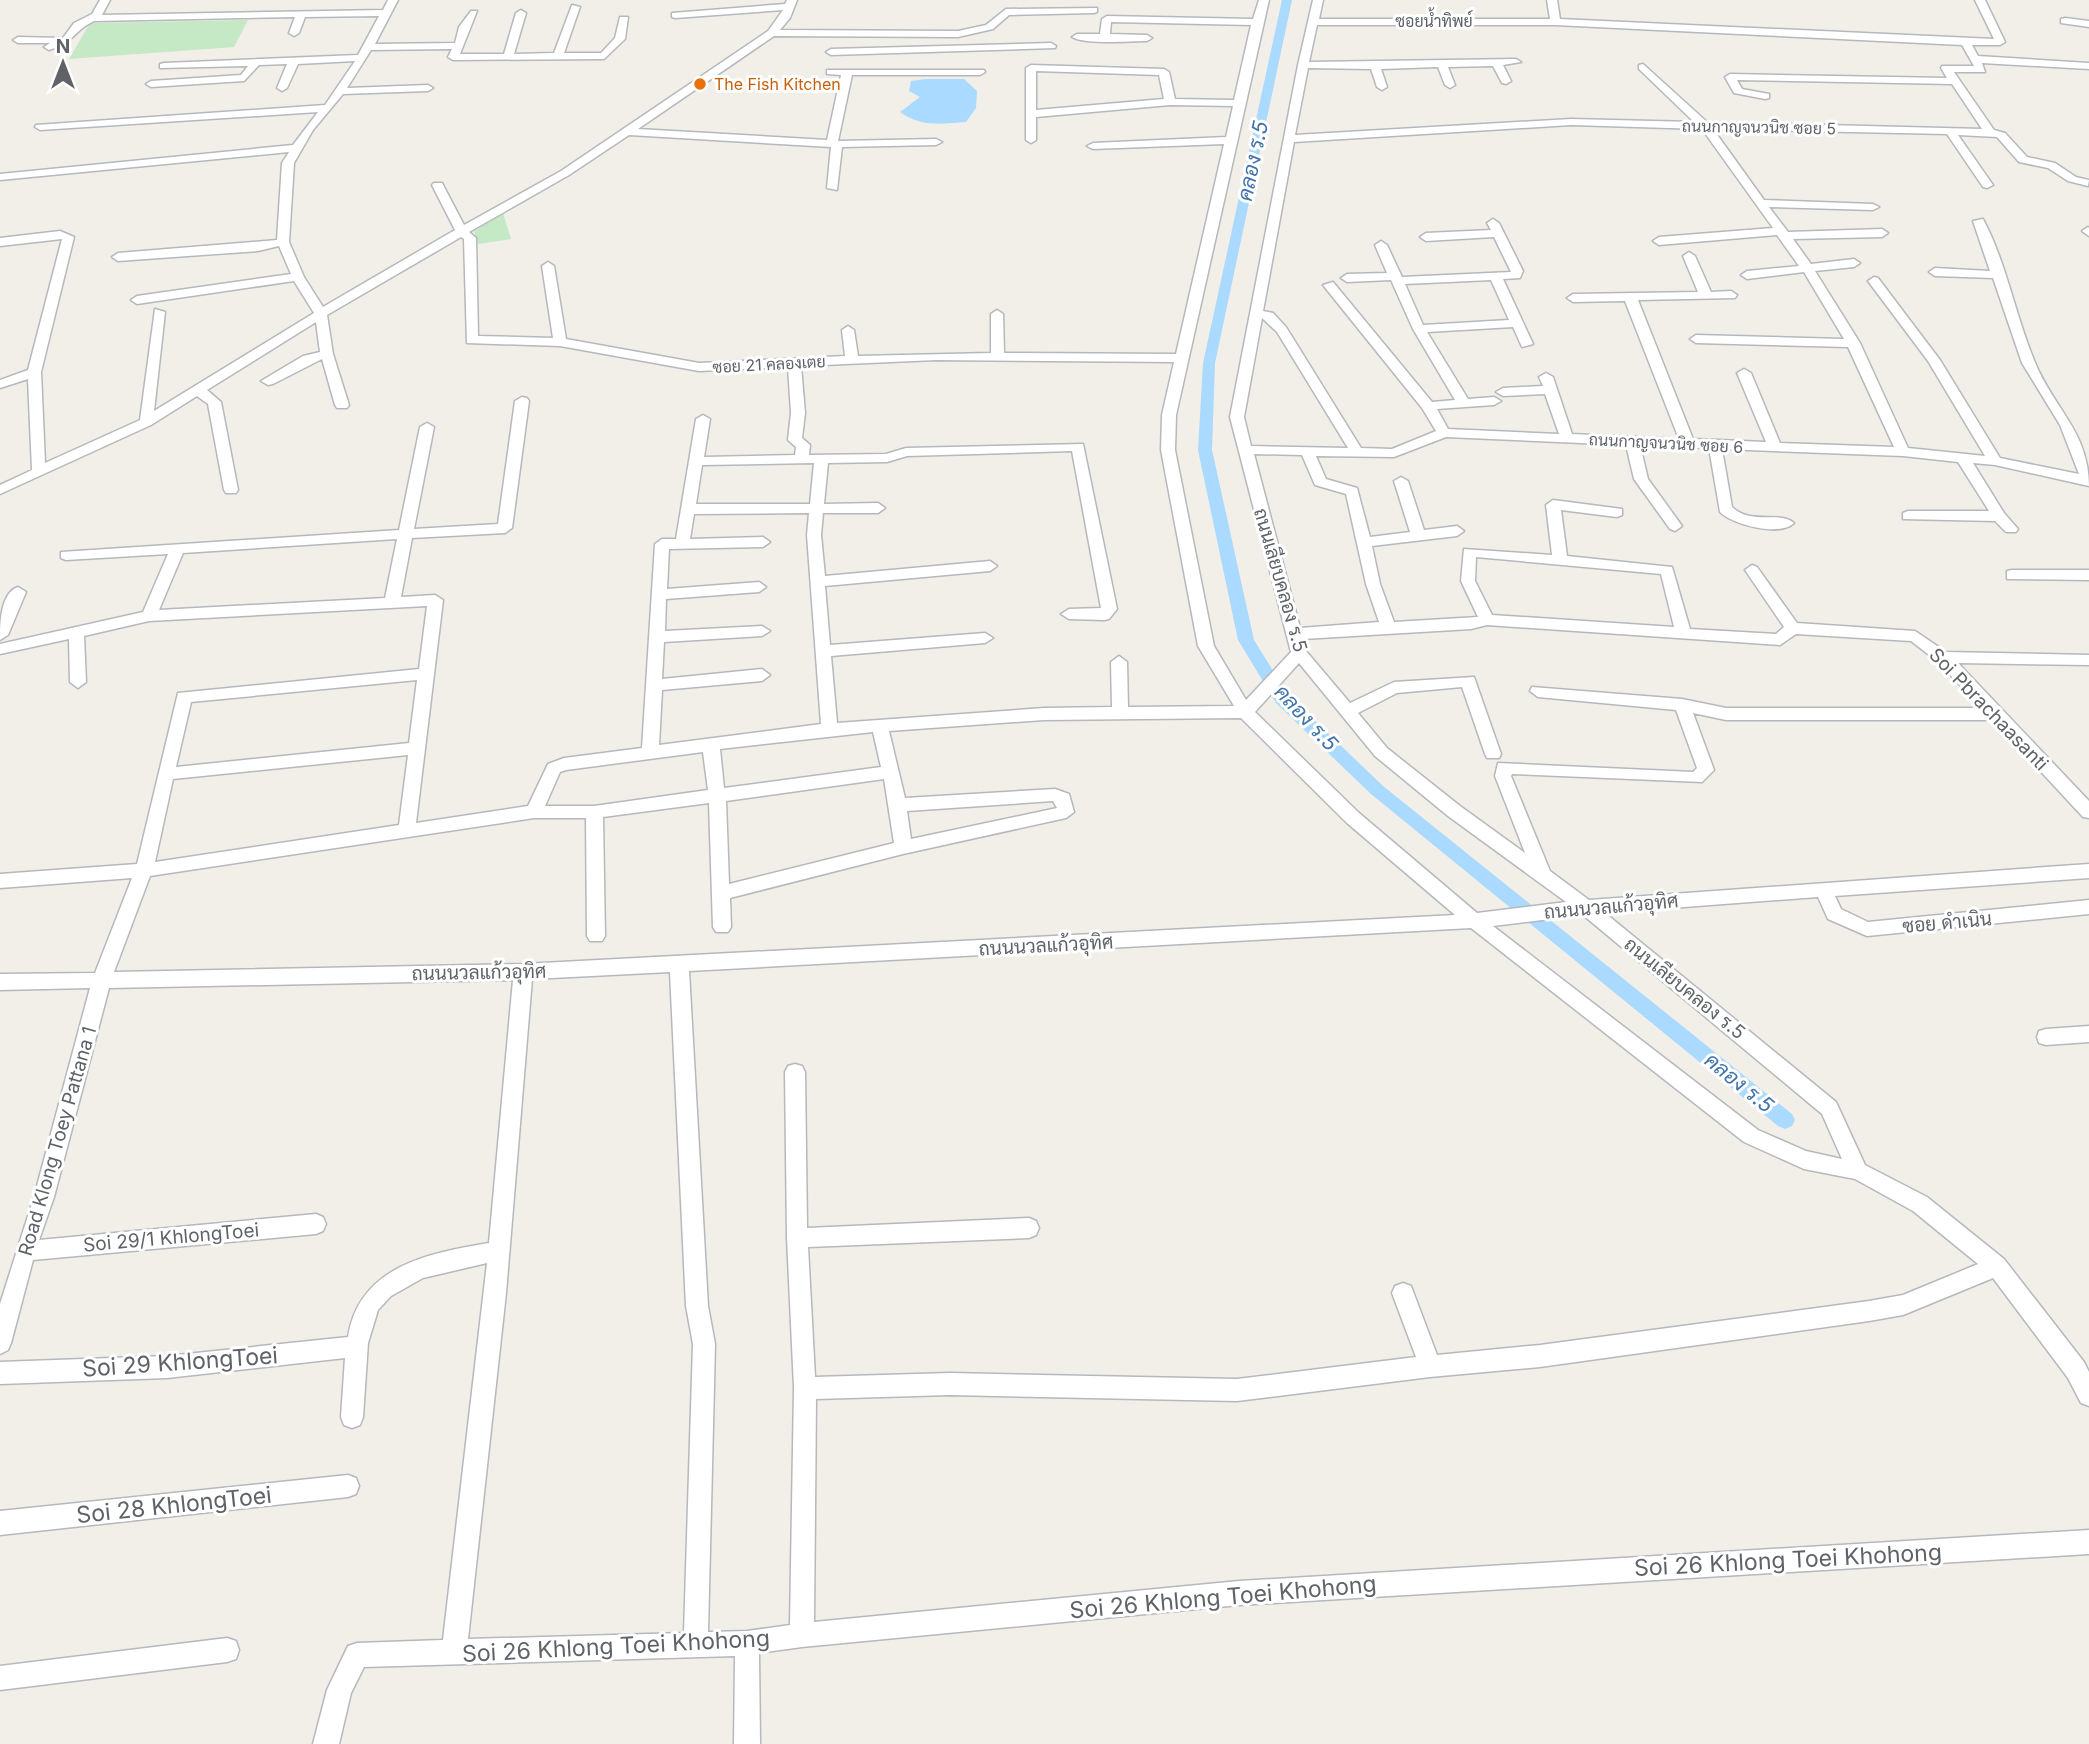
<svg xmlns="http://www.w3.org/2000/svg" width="2089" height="1744" viewBox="0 0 2089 1744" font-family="Inter,Sarabun,sans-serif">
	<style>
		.green { fill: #c5e8c5 }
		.water { fill: #aadaff }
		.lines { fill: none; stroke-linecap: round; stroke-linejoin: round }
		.canal { fill: #aadaff; fill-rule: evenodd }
		.minor-casing { stroke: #b5b8bc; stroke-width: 3 }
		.minor { fill: #fff; fill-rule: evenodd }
		.food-dot { fill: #e8710a; stroke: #fff; stroke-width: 2.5 }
		.labels { text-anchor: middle; stroke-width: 6; stroke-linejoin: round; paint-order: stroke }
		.far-street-label { font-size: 16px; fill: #5f6368; stroke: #fff }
		.far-food-label { font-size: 16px; fill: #c56008; stroke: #fff; text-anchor: start }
		.street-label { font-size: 19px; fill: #5f6368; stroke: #fff }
		.water-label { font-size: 21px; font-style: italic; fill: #4174aa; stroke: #fff }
		.near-street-label { font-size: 23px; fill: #5f6368; stroke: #fff }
	</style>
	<rect width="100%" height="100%" fill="#f1efe8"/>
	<!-- green -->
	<path class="green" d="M 248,20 L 234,47 L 69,59 L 90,23 Z
		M 503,213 L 511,239 L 478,244 L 474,231 Z"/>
	<!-- water -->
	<path class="water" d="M 925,79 L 964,79 L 977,91 L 976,108 L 966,122 C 942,124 920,127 900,112 L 920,97 L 909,91 L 911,81 Z"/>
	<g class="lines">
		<!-- canal -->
		<path class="canal" d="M 1282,0 L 1292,0 L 1215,363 L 1212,450 L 1254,640 L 1288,695 L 1383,786 L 1792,1114 L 1795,1120 L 1792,1126 L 1785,1129 L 1778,1126 L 1371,794 L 1276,703 L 1238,640 L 1198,450 L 1203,363 Z"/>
		<defs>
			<path id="minor" d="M 100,0 L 110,0 L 102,15 L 383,10 L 388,0 L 398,0 L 375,44 L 455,43 L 459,27 L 471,11 L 477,11 L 460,54 L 504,54 L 516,13 L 521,10 L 526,13 L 514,54 L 554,53 L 572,5 L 580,7 L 564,53 L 601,53 L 615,38 L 620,17 L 628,17 L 625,39 L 604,59 L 453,60 L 448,57 L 452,49 L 371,50 L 347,88 L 428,85 L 433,88 L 428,91 L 343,94 L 313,130 L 294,163 L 289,242 L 304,277 L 323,307 L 455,230 L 432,185 L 434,183 L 442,183 L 464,225 L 561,171 L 768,31 L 783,10 L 675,18 L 672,17 L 672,13 L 785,4 L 787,0 L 797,0 L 790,18 L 780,30 L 958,31 L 986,25 L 1006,9 L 1097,8 L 1097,12 L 1094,13 L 1009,15 L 993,29 L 958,37 L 774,36 L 638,129 L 827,140 L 841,75 L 827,74 L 827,70 L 984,70 L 985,72 L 980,75 L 852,75 L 838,141 L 936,139 L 942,142 L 936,145 L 842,147 L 837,190 L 827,188 L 831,147 L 629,135 L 569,175 L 469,232 L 476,238 L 478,336 L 553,338 L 542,266 L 548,262 L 554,266 L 566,339 L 699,363 L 845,356 L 842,330 L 848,326 L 854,330 L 858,356 L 991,353 L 991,314 L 997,310 L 1003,314 L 1004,353 L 1176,354 L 1224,144 L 1093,149 L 1087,146 L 1093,143 L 1226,137 L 1233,106 L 1170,105 L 1036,117 L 1036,140 L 1031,143 L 1026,140 L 1026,68 L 1031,65 L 1164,69 L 1169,72 L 1175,99 L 1234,100 L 1251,25 L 1111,22 L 1110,34 L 1147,35 L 1152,38 L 1147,41 C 1130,41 1085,45 1072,37 L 1077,34 L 1100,34 L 1102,19 L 1107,16 L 1253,19 L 1259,0 L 1269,0 L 1176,415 L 1175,450 L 1214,646 L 1246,700 L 1291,652 L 1230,417 L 1298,65 L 1313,0 L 1323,0 L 1319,19 L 1550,19 L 1547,0 L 1557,0 L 1560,19 L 1994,39 L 1975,0 L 1985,0 L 2005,42 L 2000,45 L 1972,45 L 1978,56 L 2089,63 L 2089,69 L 1982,63 L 1985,72 L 1954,72 L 1994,130 L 2005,133 L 2027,157 L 2055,163 L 2076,177 L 2089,180 L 2088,186 L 2068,181 L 2048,168 L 2019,162 L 1997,137 L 1958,135 L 1993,185 L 1987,188 L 1983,187 L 1947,134 L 1713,129 L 1764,200 L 1873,204 L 1879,207 L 1873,210 L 1769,207 L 1788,232 L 1882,229 L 1888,233 L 1882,237 L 1793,239 L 1811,264 L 1854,259 L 1860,263 L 1854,267 L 1815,271 L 1860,343 L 1908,448 L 1985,456 L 1928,361 L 1868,281 L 1874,277 L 1878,278 L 1940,360 L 2000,458 L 2079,474 L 2060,425 L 2022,363 L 1993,278 L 1935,276 L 1929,272 L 1935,268 L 1990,271 L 1973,221 L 1983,219 C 2006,262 2015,314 2034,360 C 2052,407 2089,431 2089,486 L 1995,465 L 1973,463 L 2004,513 L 2018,529 L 2016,532 L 2006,532 L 1995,521 L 1903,519 L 1903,513 L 1908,511 L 1989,511 L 1958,462 L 1903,456 L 1722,449 L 1732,507 C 1752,526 1780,510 1794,523 C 1780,537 1733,525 1720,512 L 1709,448 L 1640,445 L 1648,479 L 1682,526 L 1675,531 L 1670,529 L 1634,479 L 1626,445 L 1446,437 L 1394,457 L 1316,456 L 1326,479 L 1357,488 L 1370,537 L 1410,532 L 1394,481 L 1401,477 L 1408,481 L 1424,530 L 1457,526 L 1464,531 L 1457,536 L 1372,546 L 1380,584 L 1394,622 L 1478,617 L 1461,581 L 1464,549 L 1552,555 L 1546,505 L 1553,500 L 1622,509 L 1622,515 L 1617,517 L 1561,510 L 1567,556 L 1672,567 L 1690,629 L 1776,634 L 1784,627 L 1745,570 L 1752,565 L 1757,567 L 1797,623 L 1915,631 L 1946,652 L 2089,655 L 2089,665 L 1958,663 L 2089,801 L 2089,818 L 2083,817 L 1993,720 L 1726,720 L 1693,713 L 1714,770 L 1702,782 L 1512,774 L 1511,776 L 1550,871 L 1589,900 L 2089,864 L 2089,878 L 1835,896 L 1841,909 L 1868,922 L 2089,900 L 2089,914 L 1867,936 L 1828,919 L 1818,897 L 1605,913 L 1836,1102 L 1865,1165 L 1927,1197 L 2004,1259 L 2084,1362 L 2089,1372 L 2089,1406 L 2081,1403 L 2068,1378 L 1993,1278 L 1903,1315 L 1869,1321 L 1540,1367 L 1430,1377 L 1237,1401 L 950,1395 L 816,1399 L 814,1622 L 1239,1581 L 2089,1530 L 2089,1554 L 1239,1605 L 802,1647 L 759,1653 L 760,1744 L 734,1744 L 735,1656 L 364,1667 L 351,1693 L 339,1744 L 313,1744 L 327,1690 L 348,1646 L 357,1643 L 443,1640 L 487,1263 L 423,1278 L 391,1296 L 378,1310 L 368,1343 L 363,1417 L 360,1425 L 352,1428 L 344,1425 L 341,1417 L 345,1358 L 167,1378 L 0,1384 L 0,1362 L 167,1356 L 348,1337 C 359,1266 429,1253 489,1243 L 513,980 L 109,988 L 54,1197 L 39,1240 L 316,1214 L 323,1217 L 326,1224 L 323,1231 L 316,1234 L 33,1260 L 11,1343 L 8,1350 L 0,1354 L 0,1304 L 34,1197 L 90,988 L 0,990 L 0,974 L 95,973 L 132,878 L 0,888 L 0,874 L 137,864 L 178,693 L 419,669 L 427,606 L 149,621 L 84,636 L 86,682 L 78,688 L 70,682 L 69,639 L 0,654 L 0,644 L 143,612 L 168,554 L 66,560 L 61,558 L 61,552 L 399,530 L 420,427 L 427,423 L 434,427 L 414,529 L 498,524 L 515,401 L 522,397 L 527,398 L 529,401 L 512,528 L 505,533 L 412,538 L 401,597 L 435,595 L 443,600 L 416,823 L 528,806 L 548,764 L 564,758 L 642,748 L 655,544 L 662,539 L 676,539 L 696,419 L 703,415 L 710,419 L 704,457 L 795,455 L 796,447 L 788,440 L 791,413 L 788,367 L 699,371 L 560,346 L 467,343 L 464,239 L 461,237 L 327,315 L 333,354 L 349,405 L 347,408 L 337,408 L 335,405 L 322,359 L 273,384 L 268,385 L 261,381 L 303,356 L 320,352 L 316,322 L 207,390 L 221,402 L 238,490 L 236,493 L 226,493 L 224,490 L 208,404 L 197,396 L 151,425 L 0,494 L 0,485 L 32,470 L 28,379 L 0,388 L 0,380 L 28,370 L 62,239 L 0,246 L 0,238 L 60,231 L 74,237 L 41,372 L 45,463 L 140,420 L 155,309 L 165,312 L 154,411 L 314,313 L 294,281 L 137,304 L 131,300 L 137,296 L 291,274 L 279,246 L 258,251 L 118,261 L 112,257 L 118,253 L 277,240 L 282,163 L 289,152 L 0,180 L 0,174 L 293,145 L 318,112 L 40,130 L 35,127 L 36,125 L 325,105 L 355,61 L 298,64 L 287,88 L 282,91 L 277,88 L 287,64 L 259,65 L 244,81 L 151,87 L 146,84 L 151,81 L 241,75 L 248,66 L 160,68 L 160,64 L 164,63 L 358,55 L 379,16 L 305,17 L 299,33 L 294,36 L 289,33 L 295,17 L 94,21 C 73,31 75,42 49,50 L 44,47 L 50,43 L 18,43 L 13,40 L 18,37 L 63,38 L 74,23 L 92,14 ZM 1317,25 L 1555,25 L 1962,45 L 1974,66 L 1942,66 L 1941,68 L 1947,78 L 1730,74 L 1725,77 L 1734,93 L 1765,99 L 1769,98 L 1769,94 L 1742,89 L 1737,80 L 1952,84 L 1982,129 L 1707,122 L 1643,64 L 1639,65 L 1639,69 L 1694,122 L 1571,119 L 1295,135 L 1308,68 L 1371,69 L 1377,87 L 1382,90 L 1387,87 L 1381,69 L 1438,67 L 1445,85 L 1450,88 L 1455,85 L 1448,67 L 1493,66 L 1502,83 L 1506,84 L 1511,81 L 1503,65 L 1521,62 L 1516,59 L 1309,62 ZM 1036,71 L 1159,75 L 1164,99 L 1036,110 ZM 1571,125 L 1702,129 L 1773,228 L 1659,237 L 1653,241 L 1659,245 L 1777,235 L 1799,266 L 1747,271 L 1741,275 L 1747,279 L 1804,272 L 1844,339 L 1696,335 L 1690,339 L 1696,343 L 1848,347 L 1894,447 L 1780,443 L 1751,373 L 1744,369 L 1737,373 L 1766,442 L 1693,439 L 1638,300 L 1735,298 L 1737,295 L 1731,291 L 1711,292 L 1695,256 L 1689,252 L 1683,256 L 1698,292 L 1573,294 L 1567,298 L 1573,302 L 1625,301 L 1679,439 L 1572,434 L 1553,377 L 1546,373 L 1539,377 L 1543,386 L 1503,388 L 1496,392 L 1503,396 L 1545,394 L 1559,434 L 1448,429 L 1437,409 L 1494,405 L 1501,401 L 1494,397 L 1468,399 L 1427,332 L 1513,327 L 1522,347 L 1533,344 L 1503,279 L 1520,278 L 1523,271 L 1499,223 L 1493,219 L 1487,223 L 1491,230 L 1426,233 L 1420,237 L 1426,241 L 1494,237 L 1511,272 L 1402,277 L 1387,245 L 1381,241 L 1375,245 L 1387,273 L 1347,274 L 1341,278 L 1347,282 L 1391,280 L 1413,329 L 1455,400 L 1432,402 L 1333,282 L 1323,285 L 1422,408 L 1436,431 L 1392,449 L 1361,448 L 1286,327 L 1273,313 L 1263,311 L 1294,142 ZM 1491,280 L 1509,320 L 1423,325 L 1405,284 ZM 1262,318 L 1277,332 L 1348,448 L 1251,446 L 1244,417 ZM 936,360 L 1174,362 L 1162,415 L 1161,450 L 1198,646 L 1234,706 L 1128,707 L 1127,662 L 1119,656 L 1111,662 L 1112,707 L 1044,708 L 837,723 L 831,656 L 985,643 L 993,638 L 985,633 L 830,645 L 825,586 L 990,571 L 997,566 L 990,561 L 825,576 L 821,535 L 823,513 L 878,513 L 885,508 L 878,503 L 824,504 L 828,463 L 887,462 L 907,456 L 1072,451 L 1101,608 L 1069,609 L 1061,614 L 1069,619 L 1104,620 L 1109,619 L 1117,609 L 1083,444 L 906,448 L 886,454 L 809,455 L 810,445 L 802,438 L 805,413 L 801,366 ZM 1254,454 L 1302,455 L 1315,485 L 1346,494 L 1366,584 L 1379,622 L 1300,628 ZM 814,463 L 810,504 L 696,504 L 702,465 ZM 809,513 L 807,535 L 821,724 L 659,745 L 662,690 L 762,681 L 770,675 L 762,669 L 662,679 L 664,642 L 762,636 L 770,631 L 762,626 L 665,631 L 666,599 L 759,592 L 766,587 L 759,582 L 667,589 L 669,549 L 763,547 L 770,542 L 763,537 L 690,539 L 694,514 ZM 397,539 L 385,598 L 159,610 L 183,553 ZM 1476,557 L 1661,574 L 1674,627 L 1492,615 L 1475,581 ZM 1487,625 L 1780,645 L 1796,634 L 1911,641 L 1937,661 L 1982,708 L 1726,708 L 1682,699 L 1532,687 L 1530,691 L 1538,697 L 1676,710 L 1697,768 L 1693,772 L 1498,763 L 1495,776 L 1525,853 L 1460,806 L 1387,748 L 1358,713 L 1397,693 L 1462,687 L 1485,754 L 1487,758 L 1499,758 L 1501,754 L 1474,677 L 1394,682 L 1350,703 L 1306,651 L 1303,639 L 1471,629 ZM 1299,663 L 1375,756 L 1448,816 L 1566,902 L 1477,913 L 1359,813 L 1255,712 ZM 417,680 L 409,743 L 176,767 L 191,702 ZM 1241,718 L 1347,823 L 1455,915 L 523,964 L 114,972 L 150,876 L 534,818 L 586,818 L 587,936 L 590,941 L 602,941 L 605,936 L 603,817 L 709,803 L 713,927 L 716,932 L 728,932 L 731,927 L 730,898 L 903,854 L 1066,818 L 1074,812 L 1069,794 L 1055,789 L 905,798 L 889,731 L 1044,720 ZM 873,732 L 881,767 L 724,788 L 720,749 ZM 703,752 L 708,790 L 594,806 L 545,806 L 560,772 L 566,770 ZM 408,755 L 399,825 L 155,862 L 173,779 ZM 884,779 L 894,843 L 729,884 L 726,801 ZM 1053,801 L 1057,808 L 911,839 L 907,811 ZM 1583,915 L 1822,1114 L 1842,1159 L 1806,1151 L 1758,1130 L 1493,926 ZM 1471,928 L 1744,1142 L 1804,1169 L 1855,1179 L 1913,1211 L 1978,1264 L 1903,1295 L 1869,1301 L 1540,1345 L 1437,1355 L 1411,1286 L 1403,1283 L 1395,1286 L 1392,1293 L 1416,1357 L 1237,1379 L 950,1373 L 815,1377 L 808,1247 L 1029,1238 L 1036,1235 L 1039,1228 L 1036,1221 L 1029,1218 L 807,1228 L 805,1072 L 802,1066 L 795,1064 L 788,1066 L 785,1072 L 787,1238 L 794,1388 L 790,1625 L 747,1631 L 708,1632 L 715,1344 L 708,1306 L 689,971 ZM 670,972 L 686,1306 L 693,1344 L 684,1633 L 468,1639 L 506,1293 L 532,979 Z
				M 2065,18 L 2089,21 L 2089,27 L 2061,23 L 2061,19 Z
				M 1051,43 L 1056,46 L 1055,48 L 831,55 L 826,52 L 831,49 Z
				M 2088,227 L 2089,228 L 2089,236 L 2082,231 Z
				M 2012,570 L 2089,570 L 2089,580 L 2007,579 L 2007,571 Z
				M 18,587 L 26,592 L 8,635 L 0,640 C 0,625 0,593 18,587 Z
				M 2089,1026 L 2089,1042 L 2046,1045 L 2039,1043 L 2037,1037 L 2039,1031 L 2046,1029 Z
				M 348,1475 L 356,1478 L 359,1486 L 356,1494 L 348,1497 L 0,1535 L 0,1511 Z
				M 227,1638 L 236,1641 L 239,1650 L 236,1659 L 227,1662 L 0,1690 L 0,1666 Z"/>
		</defs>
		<!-- minor casing -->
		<use href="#minor" class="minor-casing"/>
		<!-- minor -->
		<use href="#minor" class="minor"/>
	</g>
	<!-- markers -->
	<circle class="food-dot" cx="700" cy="84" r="7"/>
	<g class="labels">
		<!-- far-street labels -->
		<g class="far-street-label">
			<text x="1434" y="27">ซอยน้ำทิพย์</text>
			<text transform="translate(1759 127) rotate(1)" y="6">ถนนกาญจนวนิช ซอย 5</text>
			<text transform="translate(769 364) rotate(-3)" y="6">ซอย 21 คลองเตย</text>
			<text transform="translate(1666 443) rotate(3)" y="6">ถนนกาญจนวนิช ซอย 6</text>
		</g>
		<!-- far-food labels -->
		<g class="far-food-label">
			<text x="714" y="90">The Fish Kitchen</text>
		</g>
		<!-- street labels -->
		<g class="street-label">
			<text transform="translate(1281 580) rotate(74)" y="7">ถนนเลียบคลอง ร.5</text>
			<text transform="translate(1989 709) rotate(46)" y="7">Soi Pbrachaasanti</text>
			<text transform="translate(1611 906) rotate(-5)" y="7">ถนนนวลแก้วอุทิศ</text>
			<text transform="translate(1947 922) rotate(-5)" y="7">ซอย ดำเนิน</text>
			<text transform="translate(1046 945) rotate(-3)" y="7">ถนนนวลแก้วอุทิศ</text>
			<text transform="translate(479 972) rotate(-1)" y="7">ถนนนวลแก้วอุทิศ</text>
			<text transform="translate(1685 988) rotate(39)" y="7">ถนนเลียบคลอง ร.5</text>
			<text transform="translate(57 1141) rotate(-74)" y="7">Road Klong Toey Pattana 1</text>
			<text transform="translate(171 1237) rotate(-5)" y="7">Soi 29/1 KhlongToei</text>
		</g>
		<!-- water labels -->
		<g class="water-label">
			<text transform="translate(1253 161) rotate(-78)" y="7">คลอง ร.5</text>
			<text transform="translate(1306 718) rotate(47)" y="7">คลอง ร.5</text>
			<text transform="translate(1739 1083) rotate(39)" y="7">คลอง ร.5</text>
		</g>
		<!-- near-street labels -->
		<g class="near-street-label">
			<text transform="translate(180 1362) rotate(-4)" y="8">Soi 29 KhlongToei</text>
			<text transform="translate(174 1505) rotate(-6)" y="8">Soi 28 KhlongToei</text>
			<text transform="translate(1788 1560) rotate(-3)" y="8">Soi 26 Khlong Toei Khohong</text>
			<text transform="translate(1223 1597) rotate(-5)" y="8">Soi 26 Khlong Toei Khohong</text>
			<text transform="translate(616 1646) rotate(-3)" y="8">Soi 26 Khlong Toei Khohong</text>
		</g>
	</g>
	<!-- north arrow -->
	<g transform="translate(63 63)" stroke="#ffffff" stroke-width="5" paint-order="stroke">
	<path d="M0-5L12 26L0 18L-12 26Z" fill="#5f6368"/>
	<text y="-10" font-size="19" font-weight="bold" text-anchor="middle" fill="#5f6368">N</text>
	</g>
</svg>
